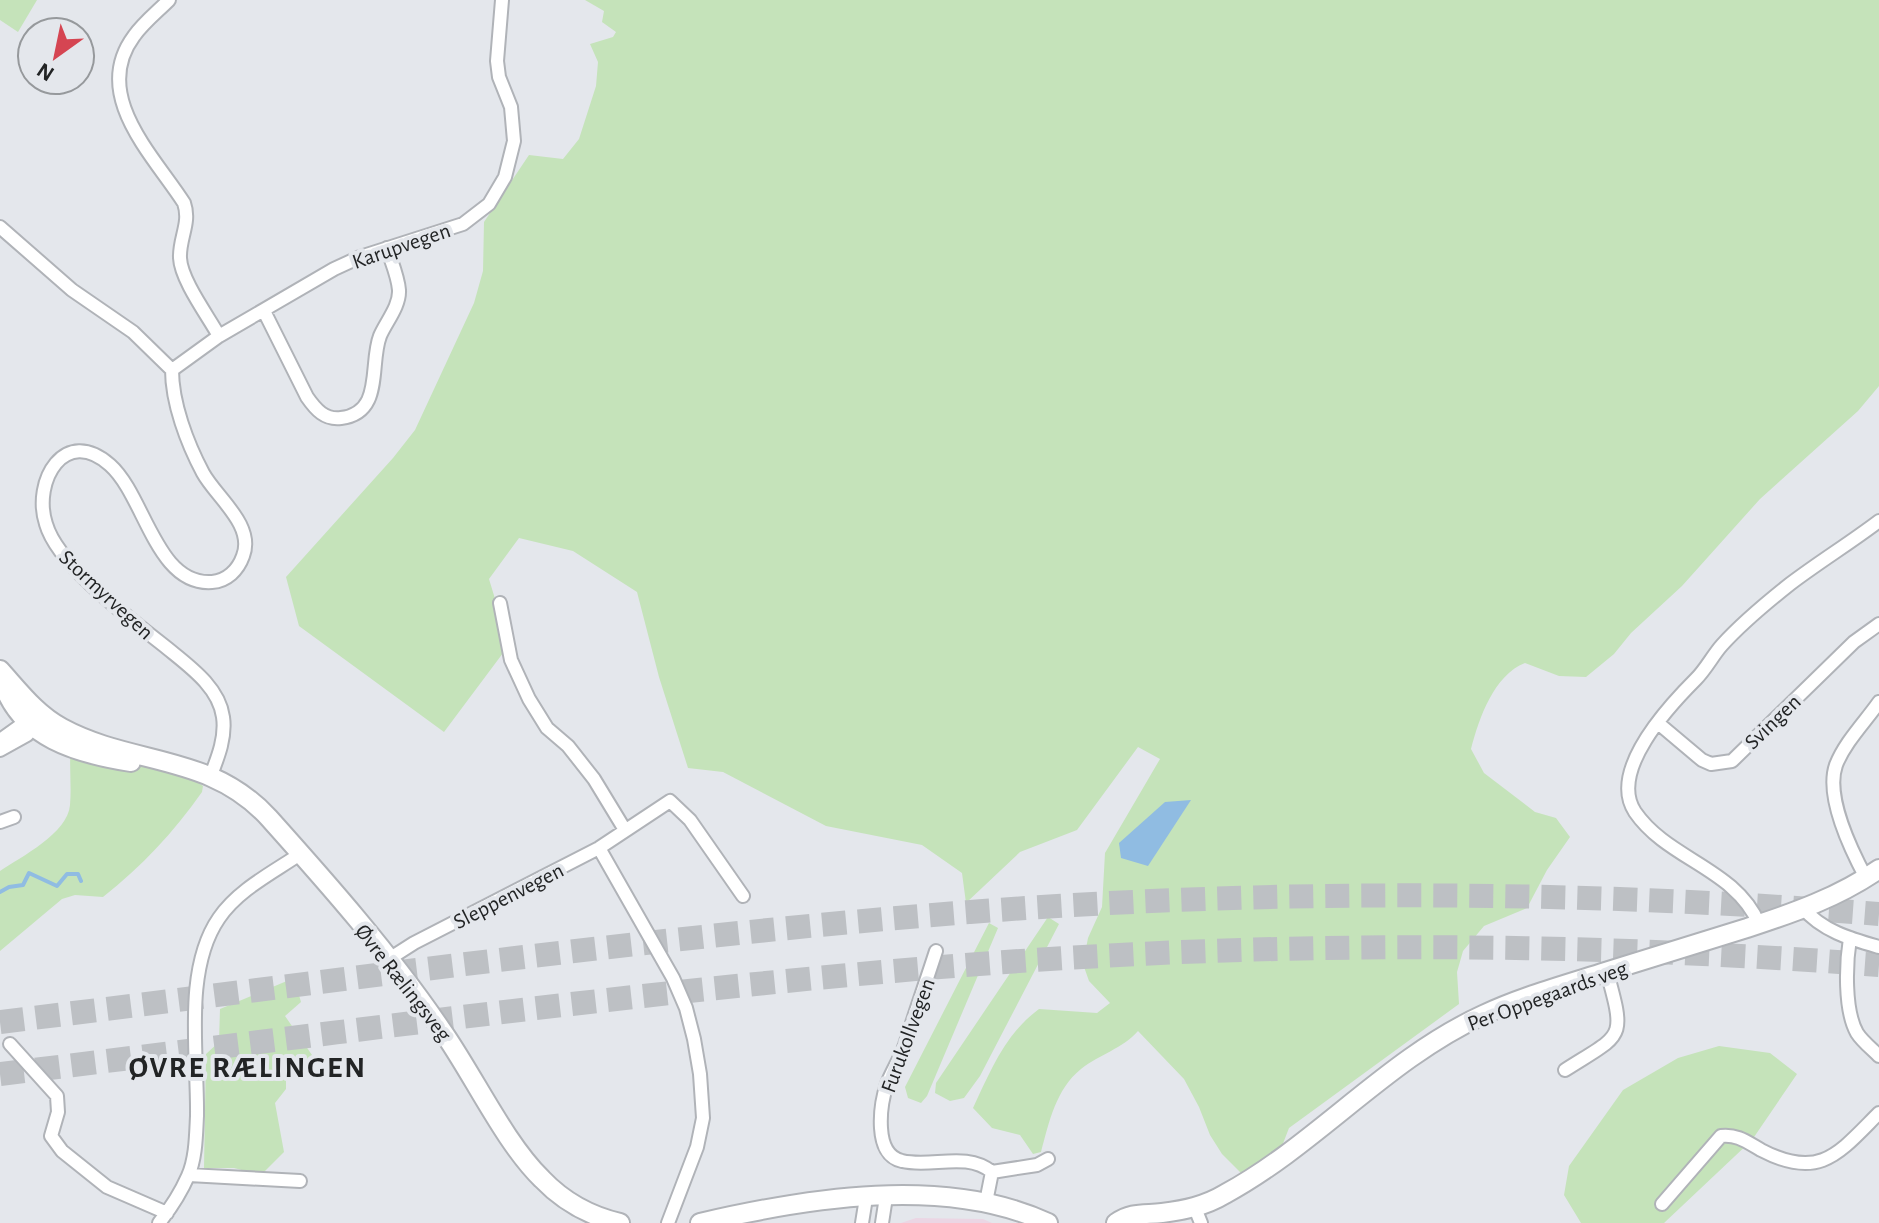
<svg xmlns="http://www.w3.org/2000/svg" width="1879" height="1223" viewBox="0 0 1879 1223" font-family="'Alegreya Sans',sans-serif">
	<style>
		.commercial { fill: #ebd6e4 }
		.green { fill: #c5e3ba }
		.water { fill: #90bce2 }
		.lines { fill: none; stroke-linecap: round; stroke-linejoin: round }
		.stream { stroke: #90bce2; stroke-width: 4 }
		.highway-tunnel { stroke: #bdc0c4; stroke-width: 24; stroke-dasharray: 24 12; stroke-linecap: butt }
		.street-casing { stroke: #b0b3b8; stroke-width: 16 }
		.secondary-casing { stroke: #b0b3b8; stroke-width: 22 }
		.street { stroke: #fff; stroke-width: 12 }
		.secondary { stroke: #fff; stroke-width: 18 }
		.labels { text-anchor: middle; stroke-width: 8; stroke-linejoin: round; paint-order: stroke }
		.street-label { font-size: 22px; fill: #222425; stroke: #e4e7ec }
		.district-label { font-size: 30px; font-weight: bold; letter-spacing: 2px; fill: #222425; stroke: #e4e7ec }
	</style>
	<rect width="100%" height="100%" fill="#e4e7ec"/>
	<!-- commercial -->
	<path class="commercial" d="M 916,1218 L 983,1219 L 992,1223 L 901,1223 Z"/>
	<!-- green -->
	<path class="green" d="M 0,0 L 37,0 L 18,32 L 0,20 Z
		M 585,0 L 1879,0 L 1879,386 L 1858,411 L 1760,499 L 1682,586 L 1631,633 L 1614,654 L 1586,677 L 1559,676 L 1525,663 C 1494,675 1479,718 1471,749 L 1484,773 L 1535,812 L 1556,818 L 1570,837 L 1547,870 L 1527,908 L 1484,926 L 1463,951 L 1457,972 L 1459,1004 L 1289,1128 L 1277,1159 L 1252,1184 L 1222,1154 L 1210,1135 L 1199,1107 L 1184,1079 L 1138,1031 C 1122,1049 1100,1054 1081,1069 C 1056,1089 1049,1122 1041,1152 L 1033,1154 L 1020,1135 L 992,1128 L 973,1108 C 991,1070 1005,1034 1039,1009 L 1097,1013 L 1110,1003 L 1089,981 L 1083,964 L 1088,938 L 1102,907 L 1105,853 L 1160,759 L 1138,747 L 1077,830 L 1020,852 L 966,903 L 962,873 L 922,845 L 826,826 L 723,772 L 688,768 L 659,677 L 637,592 L 573,551 L 519,538 L 489,579 L 509,645 L 444,732 L 299,626 L 286,577 L 393,458 L 415,430 L 474,303 L 483,271 L 484,222 L 529,155 L 563,159 L 579,139 L 596,86 L 598,62 L 590,44 L 613,37 L 616,32 L 602,22 L 604,11 Z
		M 72,737 L 186,774 L 203,786 L 202,792 C 174,832 141,867 103,897 L 75,895 L 62,899 L 0,951 L 0,871 C 21,857 68,833 70,805 C 72,782 68,762 72,737 Z
		M 1048,917 L 1059,924 L 980,1076 L 964,1098 L 950,1101 L 935,1093 L 936,1083 Z
		M 989,923 L 998,928 L 927,1096 L 921,1103 L 908,1098 L 905,1087 Z
		M 294,978 L 301,1002 L 285,1016 L 312,1055 L 304,1065 L 297,1062 L 286,1076 L 286,1089 L 275,1103 L 284,1152 L 261,1175 L 234,1168 L 204,1168 L 206,1054 L 219,1042 L 220,1009 Z
		M 1719,1046 L 1770,1053 L 1797,1074 L 1752,1140 L 1664,1223 L 1581,1223 L 1564,1195 L 1569,1166 L 1623,1090 L 1678,1058 Z"/>
	<!-- water -->
	<path class="water" d="M 1191,800 L 1148,866 L 1121,858 L 1119,843 L 1165,802 Z"/>
	<g class="lines">
		<!-- stream -->
		<path class="stream" d="M 0,892 L 9,887 L 23,885 L 29,873 L 57,886 L 67,874 L 78,874 L 81,881"/>
		<!-- highway-tunnel -->
		<path class="highway-tunnel" d="M 0,1022 C 323,983 646,937 970,912 C 1272,889 1577,890 1879,914
			M 0,1074 C 326,1035 652,989 979,964 C 1278,941 1580,942 1879,965"/>
		<defs>
			<path id="street" d="M 169,0 C 157,12 143,23 134,36 C 90,95 154,156 184,203 C 191,223 179,238 180,258 C 181,280 208,316 219,336
				M 0,227 L 72,290 L 133,332 L 172,370 C 172,403 187,443 203,473 C 216,497 255,525 243,556 C 238,570 227,581 212,582 C 156,586 145,496 110,465 C 65,425 32,481 46,524 C 58,566 133,621 167,648 C 189,666 219,687 223,717 C 226,737 218,757 211,775
				M 264,311 L 307,397 C 316,410 325,420 341,418 C 384,413 369,364 380,336 C 386,322 400,306 399,290 C 398,276 391,261 387,248
				M 172,370 L 219,336 L 334,269 L 360,257 L 463,224 L 489,204 L 505,177 L 514,141 L 511,107 L 499,77 L 497,61 L 502,0
				M 500,603 L 511,660 L 529,699 L 547,728 L 568,746 L 594,779 L 625,830
				M 1658,723 L 1702,760 L 1711,764 L 1732,761 L 1854,642 L 1879,624
				M 0,740 L 31,718
				M 0,750 L 27,735 L 38,721
				M 0,822 L 14,817
				M 599,848 L 673,978 L 686,1008 L 694,1039 L 700,1074 L 703,1118 L 697,1147 L 668,1223
				M 1866,878 C 1851,850 1825,796 1836,765 C 1845,742 1865,722 1879,702
				M 1803,908 C 1822,931 1851,939 1879,947
				M 1759,924 C 1735,868 1668,860 1635,812 C 1608,771 1669,706 1696,679 C 1706,669 1713,655 1722,645 C 1742,623 1766,603 1790,584 C 1819,562 1850,543 1879,521
				M 1850,938 C 1846,963 1844,1010 1857,1033 C 1862,1041 1872,1049 1879,1056
				M 936,951 C 926,982 915,1013 905,1045 C 900,1059 892,1071 887,1084 C 880,1105 873,1155 902,1161 C 932,1168 966,1151 992,1172 L 986,1202
				M 389,959 L 414,943 L 599,848 L 670,801 L 690,820 L 743,896
				M 10,1044 L 57,1096 L 58,1112 L 51,1136 L 62,1151 L 107,1187 L 167,1213
				M 1565,1070 C 1623,1033 1626,1041 1607,972
				M 992,1172 L 1037,1165 L 1048,1159
				M 189,1175 L 300,1181
				M 1662,1204 L 1721,1136 C 1737,1134 1747,1142 1761,1150 C 1820,1181 1839,1153 1879,1113
				M 1195,1208 L 1201,1223
				M 159,1223 C 170,1209 181,1192 188,1176 C 196,1158 196,1135 197,1116 C 198,1055 183,970 219,918 C 238,890 272,873 300,854
				M 862,1223 L 866,1198
				M 882,1223 L 886,1197"/>
			<path id="secondary" d="M 0,670 C 19,691 36,714 62,728 C 132,766 210,753 269,818 C 329,885 390,954 441,1029 C 473,1074 504,1142 542,1179 C 563,1201 590,1216 620,1223
				M 2,680 C 19,738 79,754 131,762
				M 700,1223 C 807,1198 946,1175 1048,1223
				M 1116,1223 C 1132,1212 1144,1215 1162,1213 C 1185,1210 1205,1206 1225,1194 C 1317,1144 1387,1059 1483,1015 C 1521,997 1562,986 1602,973 C 1651,958 1699,943 1747,928 C 1793,913 1839,897 1879,869"/>
		</defs>
		<!-- street casing -->
		<use href="#street" class="street-casing"/>
		<!-- secondary casing -->
		<use href="#secondary" class="secondary-casing"/>
		<!-- street -->
		<use href="#street" class="street"/>
		<!-- secondary -->
		<use href="#secondary" class="secondary"/>
	</g>
	<g class="labels">
		<!-- street labels -->
		<g class="street-label">
			<text transform="translate(401 245) rotate(-19)" y="8">Karupvegen</text>
			<text transform="translate(107 594) rotate(43)" y="8">Stormyrvegen</text>
			<text transform="translate(1772 721) rotate(-44)" y="8">Svingen</text>
			<text transform="translate(508 895) rotate(-27)" y="8">Sleppenvegen</text>
			<text transform="translate(404 982) rotate(52)" y="8">Øvre Rælingsveg</text>
			<text transform="translate(1547 995) rotate(-20)" y="8">Per Oppegaards veg</text>
			<text transform="translate(907 1035) rotate(-70)" y="8">Furukollvegen</text>
		</g>
		<!-- district labels -->
		<g class="district-label">
			<text x="248" y="1077">ØVRE RÆLINGEN</text>
		</g>
	</g>
	<!-- north arrow -->
	<g transform="translate(56 56) rotate(213)"><circle r="38" fill="#e4e7ec" stroke="#96999c" stroke-width="2"/>
	<path d="M0-6L14 30L0 20L-14 30Z" fill="#d54552"/>
	<text y="-12" font-size="22" font-weight="bold" text-anchor="middle" fill="#222425">N</text>
	</g>
</svg>
